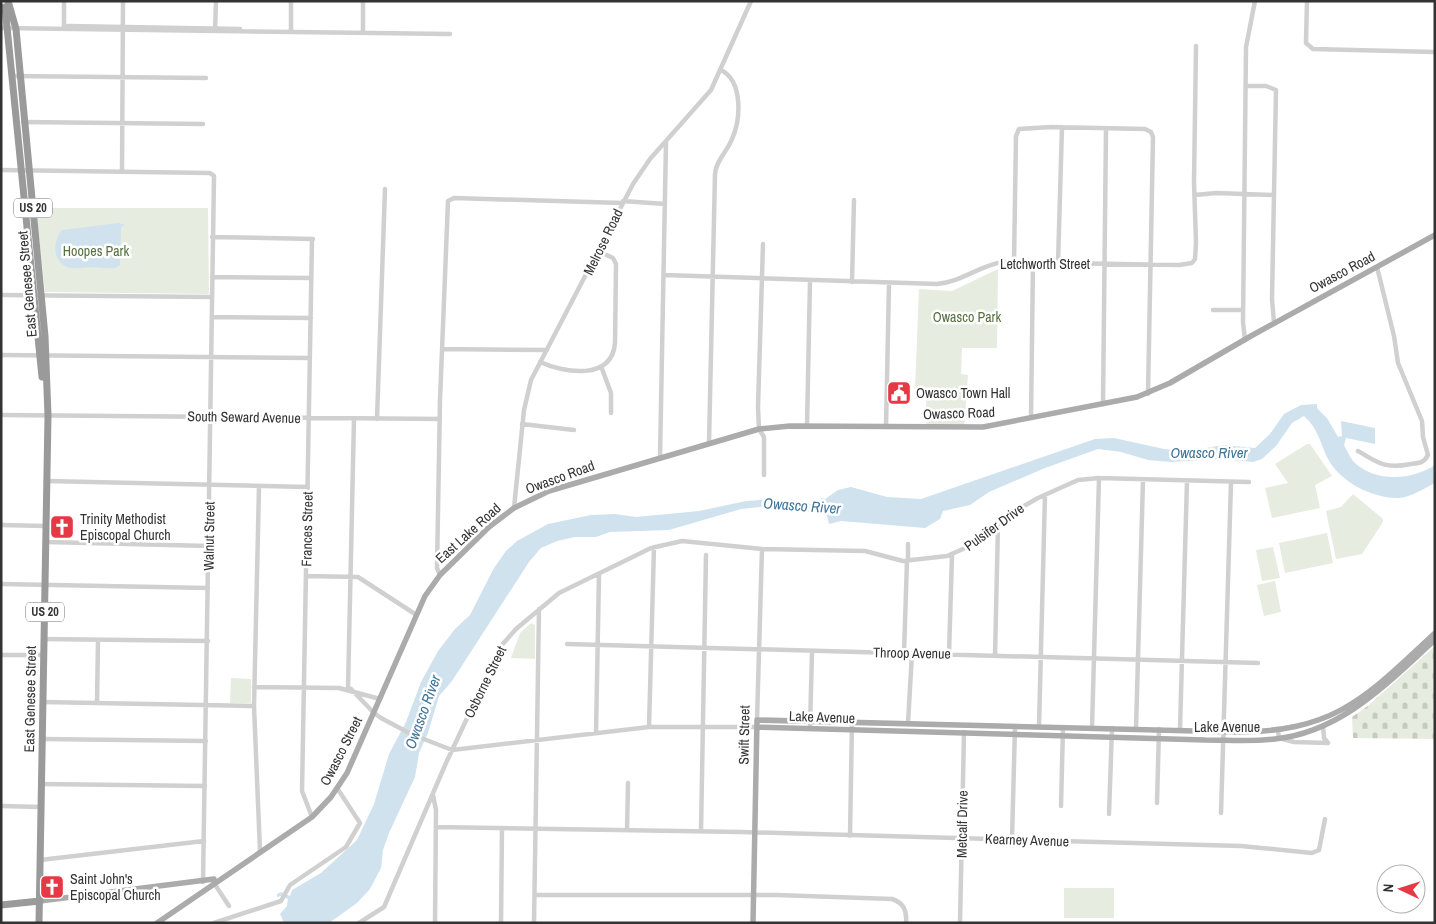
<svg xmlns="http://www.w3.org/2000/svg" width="1436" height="924" viewBox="0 0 1436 924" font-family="'Archivo Narrow',sans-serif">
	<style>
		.green { fill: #e6ecdf }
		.cemetery { fill: url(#cemetery-stones) }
		.water { fill: #cfe2ee }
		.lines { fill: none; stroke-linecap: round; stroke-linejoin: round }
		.minor { stroke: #d0d0d0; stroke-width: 4.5 }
		.major { stroke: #ababab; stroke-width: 5.5 }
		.highway { stroke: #9a9a9a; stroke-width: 7 }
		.labels { text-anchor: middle; stroke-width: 5; stroke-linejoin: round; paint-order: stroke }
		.shield { fill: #fff; stroke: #707070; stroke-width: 1 }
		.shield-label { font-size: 12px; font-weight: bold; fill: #333 }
		.street-label { font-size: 14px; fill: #333; stroke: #fff }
		.park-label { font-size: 14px; fill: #56703f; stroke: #fff }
		.poi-label { font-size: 14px; fill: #333; stroke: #fff; text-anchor: start }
		.water-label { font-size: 15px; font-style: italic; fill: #3f7597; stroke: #fff }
	</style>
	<defs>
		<pattern id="cemetery-stones" width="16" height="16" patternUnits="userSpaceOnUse" patternTransform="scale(1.25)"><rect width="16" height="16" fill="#e6ecdf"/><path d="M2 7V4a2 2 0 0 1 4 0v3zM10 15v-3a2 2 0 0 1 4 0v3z" fill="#c6cbc0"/></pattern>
	</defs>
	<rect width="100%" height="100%" fill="#fff"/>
	<!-- green -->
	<path class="green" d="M 36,208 L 208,208 L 209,294 L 45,292 Z
		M 998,269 L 997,348 L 962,348 L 961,374 L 968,375 L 964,428 L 927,427 L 926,400 L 915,389 L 919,289 L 952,291 Z
		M 1307,444 L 1310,444 L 1332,476 L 1315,485 L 1320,508 L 1272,518 L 1265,488 L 1288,483 L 1275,464 Z
		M 1353,494 L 1383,519 L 1383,522 L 1362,554 L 1336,559 L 1326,511 L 1341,507 Z
		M 1327,533 L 1333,563 L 1285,573 L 1279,543 Z
		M 1273,547 L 1280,578 L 1262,581 L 1256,550 Z
		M 1275,581 L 1281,612 L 1264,616 L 1257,585 Z
		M 531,623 L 535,625 L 535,659 L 511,658 L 520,633 Z
		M 231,678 L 251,679 L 251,703 L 230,703 Z
		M 1064,888 L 1114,888 L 1114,918 L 1064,918 Z"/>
	<!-- cemetery -->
	<path class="cemetery" d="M 1435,646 L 1435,739 L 1353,738 L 1352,717 L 1369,705 Z"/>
	<!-- water -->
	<path class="water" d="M 119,223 L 125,225 L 121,227 L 120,265 L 115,268 C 107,269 99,267 91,267 C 85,267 77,269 71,268 C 52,264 52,242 62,230 Z
		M 1317,404 L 1317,408 L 1327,418 L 1338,437 L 1342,436 L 1341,421 L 1375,428 L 1375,444 L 1346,438 L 1344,445 C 1347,450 1350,458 1354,462 C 1375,483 1413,480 1435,465 L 1435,483 C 1425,488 1411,497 1399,498 C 1374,499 1340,482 1328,459 C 1320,443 1318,428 1304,416 L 1292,423 L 1276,446 L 1262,459 L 1253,462 L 1222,459 L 1171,462 L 1148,460 L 1121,452 L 1098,449 L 1045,468 L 989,492 L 970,505 L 943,511 L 940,519 L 925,528 L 841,521 L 829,524 L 826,512 L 798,512 L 769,506 L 741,509 L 669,530 L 610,532 L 596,537 L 575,537 L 557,541 L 541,548 L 529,562 L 452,681 L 439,696 L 428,733 L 419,753 L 415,777 L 389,833 L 383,850 L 381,868 L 370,889 L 357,903 L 329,923 L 284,923 L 280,914 L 287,906 L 288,899 L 281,896 L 277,897 L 277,894 L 281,892 L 290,896 L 292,890 L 321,873 L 357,840 L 374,804 L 389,754 L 406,722 L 421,682 L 438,651 L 455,629 L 470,615 L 494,568 L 506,551 L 517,541 L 548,524 L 591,515 L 615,514 L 636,517 L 699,511 L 746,501 L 775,499 L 820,505 L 821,498 L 825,499 L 838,490 L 851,487 L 887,497 L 921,499 L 1095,439 L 1114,438 L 1164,449 L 1189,451 L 1223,445 L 1255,448 L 1270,434 L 1284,414 L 1301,405 Z"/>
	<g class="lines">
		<!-- minor -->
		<path class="minor" d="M 363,1 L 363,33
			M 1307,1 L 1306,43 L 1313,49 L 1435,52
			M 1,28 L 450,34
			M 64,28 L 68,26 L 240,29
			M 64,28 L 64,1
			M 215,30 L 216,1
			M 291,32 L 291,1
			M 12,76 L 206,78
			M 1246,86 L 1266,86 L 1276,90 L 1272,299 L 1274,323
			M 23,122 L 203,124
			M 1,170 L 210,173 L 214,176 L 203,882
			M 122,172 L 123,1
			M 1195,195 L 1216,193 L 1274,195
			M 623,201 L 665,204
			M 212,237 L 313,239
			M 312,239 L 302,791 L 312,817
			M 763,244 L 758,407 L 759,429 L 764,437 L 764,475
			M 1014,262 L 1016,136 L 1019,129 L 1051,127 L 1145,129 L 1151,132 L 1153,137 L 1148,394
			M 1058,263 L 1062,127
			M 664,275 L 937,284 C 961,282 979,266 1002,262 L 1179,265 L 1192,263 L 1195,259 L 1196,243 L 1194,182 L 1196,46
			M 212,277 L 311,278
			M 852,282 L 854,200
			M 1,295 L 212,297
			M 1213,310 L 1243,310
			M 212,317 L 311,318
			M 1245,340 L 1243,322 L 1246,47 L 1255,1
			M 442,349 L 547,350
			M 1,355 L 310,358
			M 540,362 C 564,373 612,381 615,343 L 616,264 L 613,258 L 598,251
			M 601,366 L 611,393 L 611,413
			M 1103,404 L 1106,129
			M 1,415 L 440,419
			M 1031,418 L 1033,262
			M 377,419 L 385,189
			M 522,424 L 574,430
			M 807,426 L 810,281
			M 886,427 L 889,283
			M 709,443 L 715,174 C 716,160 727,152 732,139 C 741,119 743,81 721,70
			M 1358,451 C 1379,464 1386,469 1411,464 C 1419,463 1424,463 1428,455 L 1423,437 L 1422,421 L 1398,363 L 1394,336 L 1377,267
			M 660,458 L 666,142
			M 47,481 L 308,487
			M 259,487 L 254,706 L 260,851
			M 514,508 L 524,410 L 531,380 L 633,184 L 650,159 L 711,90 L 751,1
			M 1,525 L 46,526
			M 46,542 L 209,546
			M 908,544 L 908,561
			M 440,575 L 437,568 L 440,400 L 448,201 L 454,198 L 622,203
			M 306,576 L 358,577 L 415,614
			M 1,584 L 208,588
			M 44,639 L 208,641
			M 567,644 L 1258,663
			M 904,653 L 907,561
			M 949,654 L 952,555
			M 1,655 L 44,655
			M 995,656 L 998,524
			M 254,687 L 339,688 L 380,699
			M 348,689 L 354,419
			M 351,689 L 374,713 L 381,718 L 411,734 L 452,750 L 649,727 L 757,727
			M 43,702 L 254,706
			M 97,703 L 98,640
			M 757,720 L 762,549
			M 908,723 L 912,653
			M 1039,726 L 1045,495
			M 1323,726 L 1324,738 L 1328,743
			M 649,727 L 654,547
			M 1092,728 L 1099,478
			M 810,729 L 812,651
			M 1136,729 L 1143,480
			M 1180,729 L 1187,481
			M 1278,731 L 1279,738 L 1294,742 L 1328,743
			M 596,733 L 599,574
			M 42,739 L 206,741
			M 41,784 L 205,786
			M 433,795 L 436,810 L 435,923
			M 1157,803 L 1159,729
			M 1,806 L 41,807
			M 1061,806 L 1063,727
			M 1221,813 L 1231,482
			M 1109,814 L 1112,728
			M 436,827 L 741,832 L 1241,846 L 1312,853 L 1319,850 L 1325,819
			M 627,830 L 628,783
			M 701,831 L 706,555
			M 850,836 L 852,722
			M 1012,840 L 1015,726
			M 40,860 L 204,841
			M 214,883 L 229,906
			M 535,895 L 777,895 L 892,899 C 904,903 907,911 906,923
			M 214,923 L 281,901 L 290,885 L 346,847 L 360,823 L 337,788
			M 359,923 L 384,907 L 446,763 L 501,646 L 516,629 L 559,593 L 651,548 L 682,541 L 762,549 L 865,551 L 903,561 L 947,556 L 972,545 L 1008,515 L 1038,498 L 1078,480 L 1099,478 L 1249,482
			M 501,923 L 502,828
			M 534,923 L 539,609
			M 960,923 L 964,732"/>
		<!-- major -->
		<path class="major" d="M 757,727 L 1205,740 C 1228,740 1252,742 1275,739 C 1342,732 1387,683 1435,640
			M 40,901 L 214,879
			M 157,923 L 312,817 L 331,797 L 347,773 L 425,596 L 440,575 L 489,527 L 514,508 L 549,491 L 759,429 L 790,426 L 983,427 L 1137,397 L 1170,383 L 1251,336 L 1435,235
			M 753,923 L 757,720 L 1235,732 C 1336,732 1365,698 1435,633"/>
		<!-- highway -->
		<path class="highway" d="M 8,1 L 16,29 L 45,336 L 48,416 L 39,923
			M 5,7 L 42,377
			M 1,905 L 40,901"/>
	</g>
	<!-- icons -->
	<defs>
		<symbol id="civic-square" viewBox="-11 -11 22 22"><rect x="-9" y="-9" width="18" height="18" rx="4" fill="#e63946" stroke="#fff"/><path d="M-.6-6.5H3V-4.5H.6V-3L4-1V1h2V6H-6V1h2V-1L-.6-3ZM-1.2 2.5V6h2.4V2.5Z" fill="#fff"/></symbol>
		<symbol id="church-square" viewBox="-11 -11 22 22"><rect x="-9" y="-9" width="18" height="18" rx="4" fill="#e63946" stroke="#fff"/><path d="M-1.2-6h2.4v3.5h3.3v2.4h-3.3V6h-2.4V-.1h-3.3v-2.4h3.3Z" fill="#fff"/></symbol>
	</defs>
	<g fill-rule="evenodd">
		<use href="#civic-square" x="885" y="379" width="28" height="28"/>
		<use href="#church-square" x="48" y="513" width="28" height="28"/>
		<use href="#church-square" x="38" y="873" width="28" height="28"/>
	</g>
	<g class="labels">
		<!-- shield labels -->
		<g class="shield">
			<rect x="14" y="198.5" width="38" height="19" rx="4"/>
			<rect x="26" y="602.5" width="38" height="19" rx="4"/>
		</g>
		<g class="shield-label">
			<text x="33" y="212">US 20</text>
			<text x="45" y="616">US 20</text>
		</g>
		<!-- street labels -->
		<g class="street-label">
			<text transform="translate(603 242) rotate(-64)" y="5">Melrose Road</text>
			<text x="1045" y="269">Letchworth Street</text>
			<text transform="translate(1342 272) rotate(-28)" y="5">Owasco Road</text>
			<text transform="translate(27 284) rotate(-95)" y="5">East Genesee Street</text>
			<text transform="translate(959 413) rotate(-2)" y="5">Owasco Road</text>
			<text transform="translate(244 417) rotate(1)" y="5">South Seward Avenue</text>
			<text transform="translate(560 477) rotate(-20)" y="5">Owasco Road</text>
			<text transform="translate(994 527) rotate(-36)" y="5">Pulsifer Drive</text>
			<text transform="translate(307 529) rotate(-89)" y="5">Frances Street</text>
			<text transform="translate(468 533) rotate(-42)" y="5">East Lake Road</text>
			<text transform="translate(209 536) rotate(-89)" y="5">Walnut Street</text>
			<text transform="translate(912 653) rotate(1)" y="5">Throop Avenue</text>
			<text transform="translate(485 682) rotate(-64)" y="5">Osborne Street</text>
			<text transform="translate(30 699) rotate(-89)" y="5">East Genesee Street</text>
			<text transform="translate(822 717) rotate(2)" y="5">Lake Avenue</text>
			<text x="1227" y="732">Lake Avenue</text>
			<text transform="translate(744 735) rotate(-89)" y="5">Swift Street</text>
			<text transform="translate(341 751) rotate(-63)" y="5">Owasco Street</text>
			<text transform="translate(962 824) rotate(-89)" y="5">Metcalf Drive</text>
			<text transform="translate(1027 840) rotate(2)" y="5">Kearney Avenue</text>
		</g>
		<!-- park labels -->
		<g class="park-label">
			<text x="96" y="256">Hoopes Park</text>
			<text x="967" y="322">Owasco Park</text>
		</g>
		<!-- poi labels -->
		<g class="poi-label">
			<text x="916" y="398">Owasco Town Hall</text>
			<text x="80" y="524">Trinity Methodist<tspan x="80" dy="16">Episcopal Church</tspan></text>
			<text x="70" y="884">Saint John's<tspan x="70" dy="16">Episcopal Church</tspan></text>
		</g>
		<!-- water labels -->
		<g class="water-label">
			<text x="1209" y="458">Owasco River</text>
			<text transform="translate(802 506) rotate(4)" y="5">Owasco River</text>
			<text transform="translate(423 712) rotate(-70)" y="5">Owasco River</text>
		</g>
	</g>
	<!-- border -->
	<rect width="1436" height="924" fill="none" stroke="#333333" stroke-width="5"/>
	<!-- north arrow -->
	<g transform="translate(1401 889) rotate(274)"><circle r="24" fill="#ffffff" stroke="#adadad"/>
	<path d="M0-4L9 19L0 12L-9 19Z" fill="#e63946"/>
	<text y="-8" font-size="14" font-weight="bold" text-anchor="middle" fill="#333333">N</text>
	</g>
</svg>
